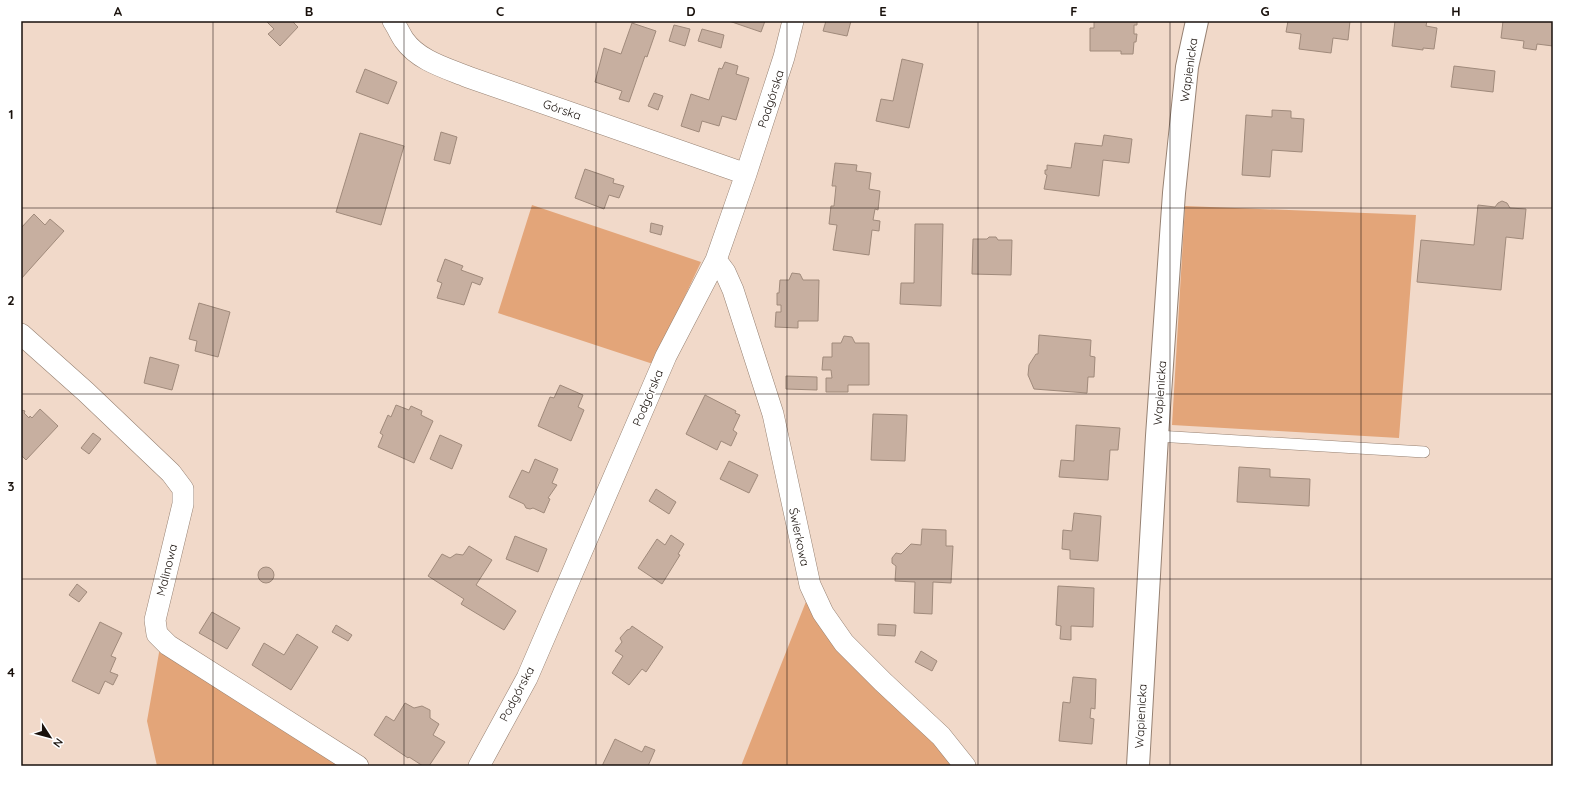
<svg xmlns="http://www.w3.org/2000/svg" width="1574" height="787" viewBox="0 0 1574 787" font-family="Quicksand,sans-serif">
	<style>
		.green { fill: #e3a579 }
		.building { fill: #c7afa0; stroke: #a08a7b }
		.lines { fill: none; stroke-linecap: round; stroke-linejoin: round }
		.lane-casing { stroke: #968172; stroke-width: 12 }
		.street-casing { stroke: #968172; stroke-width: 22 }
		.secondary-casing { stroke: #968172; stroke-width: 24 }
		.lane { stroke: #fff; stroke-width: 11 }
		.street { stroke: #fff; stroke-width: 21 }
		.secondary { stroke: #fff; stroke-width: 22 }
		.grid { fill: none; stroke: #19110c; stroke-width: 1; stroke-opacity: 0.55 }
		.labels { text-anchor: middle; stroke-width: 3.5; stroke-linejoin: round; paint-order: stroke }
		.street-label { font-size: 12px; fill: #19110c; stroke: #fff }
		.neatline { fill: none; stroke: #19110c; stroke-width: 1.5 }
		.grid-label { font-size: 13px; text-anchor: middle; font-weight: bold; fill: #19110c }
	</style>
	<rect width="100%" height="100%" fill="#f1d9c9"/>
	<!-- green -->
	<path class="green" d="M 532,205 L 701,262 L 653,364 L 498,313 Z
		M 1185,206 L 1416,215 L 1399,438 L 1172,425 Z
		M 807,599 L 935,740 L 956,766 L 741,766 Z
		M 160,647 L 346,766 L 157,766 L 147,721 Z"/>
	<!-- building -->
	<path class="building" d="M 266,21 L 292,21 L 298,27 L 280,46 L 268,34 L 274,29 Z
		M 729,21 L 765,21 L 761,32 Z
		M 826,21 L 851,21 L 847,36 L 823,31 Z
		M 1094,21 L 1137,21 L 1137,25 L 1134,25 L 1134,34 L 1137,34 L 1136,42 L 1134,42 L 1133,54 L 1121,54 L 1121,51 L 1090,51 L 1090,28 L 1094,28 Z
		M 1288,21 L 1350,21 L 1348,40 L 1333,38 L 1331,53 L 1299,49 L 1301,34 L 1286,32 Z
		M 1395,21 L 1427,21 L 1426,26 L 1437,28 L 1434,49 L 1423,48 L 1423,50 L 1392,46 Z
		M 1503,21 L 1553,21 L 1553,46 L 1537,44 L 1536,50 L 1523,48 L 1524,41 L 1501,38 Z
		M 632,23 L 656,31 L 647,57 L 645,56 L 629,102 L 619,99 L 622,91 L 595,82 L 604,48 L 621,54 Z
		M 674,25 L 690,29 L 685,46 L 669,41 Z
		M 702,29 L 724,35 L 721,48 L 698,41 Z
		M 902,59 L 923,64 L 909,128 L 876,121 L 881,99 L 893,101 Z
		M 725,62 L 738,66 L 736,74 L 749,78 L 736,120 L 722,116 L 719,126 L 702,121 L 699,132 L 681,126 L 691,94 L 709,100 L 719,68 L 722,69 Z
		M 1454,66 L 1495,71 L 1493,92 L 1451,87 Z
		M 365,69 L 397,82 L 388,104 L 356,92 Z
		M 654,93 L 663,96 L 658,110 L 648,106 Z
		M 1272,110 L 1291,111 L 1291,118 L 1304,119 L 1302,152 L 1272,150 L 1270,177 L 1242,175 L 1246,115 L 1272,117 Z
		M 441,132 L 457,137 L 450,164 L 434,160 Z
		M 360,133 L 404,146 L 381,225 L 336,212 Z
		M 1104,135 L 1132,139 L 1129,163 L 1103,160 L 1099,196 L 1044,189 L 1047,175 L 1045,174 L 1045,170 L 1047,170 L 1047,165 L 1071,168 L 1075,143 L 1102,146 Z
		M 835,163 L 857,165 L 856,171 L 871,173 L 869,189 L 880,191 L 878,210 L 875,209 L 873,220 L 880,221 L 879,231 L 872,230 L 869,255 L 833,250 L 837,225 L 829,224 L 831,206 L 834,206 L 836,186 L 832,186 Z
		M 585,169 L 614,179 L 613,183 L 624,186 L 619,198 L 609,195 L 604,209 L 575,198 Z
		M 1502,201 L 1507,203 L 1510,208 L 1526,209 L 1523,239 L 1506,237 L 1501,290 L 1417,282 L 1421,240 L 1474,245 L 1478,205 L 1495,207 L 1498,203 Z
		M 34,214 L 45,225 L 50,219 L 64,231 L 21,279 L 21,228 Z
		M 651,223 L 663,226 L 661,235 L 650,232 Z
		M 915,224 L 943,224 L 941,306 L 900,304 L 901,283 L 914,283 Z
		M 989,237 L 996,237 L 998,240 L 1012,240 L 1011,275 L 972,274 L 973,239 L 987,239 Z
		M 445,259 L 463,266 L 461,270 L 483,278 L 480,285 L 472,282 L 464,305 L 437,298 L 442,283 L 437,281 Z
		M 792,273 L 800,274 L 803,280 L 819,280 L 818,321 L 798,321 L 798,328 L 775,327 L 776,312 L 781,312 L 781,305 L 777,305 L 777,293 L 779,293 L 780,280 L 789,280 Z
		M 199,303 L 230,312 L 218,357 L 195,351 L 197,341 L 189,339 Z
		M 1039,335 L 1091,340 L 1090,356 L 1095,357 L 1094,377 L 1088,377 L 1087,393 L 1034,389 L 1028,375 L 1029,365 L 1036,354 L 1038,354 Z
		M 844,336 L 852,337 L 855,343 L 869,343 L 869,385 L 848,385 L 848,392 L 826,392 L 826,378 L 832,378 L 831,370 L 822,370 L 823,357 L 832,357 L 832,343 L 841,343 Z
		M 150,357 L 179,365 L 172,390 L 144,383 Z
		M 786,376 L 817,377 L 817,390 L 786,389 Z
		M 560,385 L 583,395 L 578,407 L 584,410 L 571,441 L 538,426 L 550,397 L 554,398 Z
		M 705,395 L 736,411 L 735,413 L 740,415 L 733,430 L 737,433 L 731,446 L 721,441 L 717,450 L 686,434 Z
		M 396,405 L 409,410 L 411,406 L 422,411 L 421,415 L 433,421 L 414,463 L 378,447 L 383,435 L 380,433 L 388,415 L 391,417 Z
		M 40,409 L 58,426 L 26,460 L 21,455 L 21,410 L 25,411 L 24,413 L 29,418 L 30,416 L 32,418 Z
		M 873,414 L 907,415 L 905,461 L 871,460 Z
		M 1076,425 L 1120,428 L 1118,450 L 1110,450 L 1108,480 L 1059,477 L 1061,460 L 1074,461 Z
		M 93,433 L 101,439 L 89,454 L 81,448 Z
		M 440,435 L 462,445 L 452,469 L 430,459 Z
		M 535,459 L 558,469 L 552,483 L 557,485 L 548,498 L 550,499 L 544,513 L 533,508 L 530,509 L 526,508 L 524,504 L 509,497 L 522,470 L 529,473 Z
		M 729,461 L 758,475 L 749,493 L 720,479 Z
		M 1239,467 L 1270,469 L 1270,477 L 1310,479 L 1309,506 L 1237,502 Z
		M 656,489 L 676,502 L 669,514 L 649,501 Z
		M 1074,513 L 1101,516 L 1098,561 L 1070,559 L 1070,550 L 1062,549 L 1063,530 L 1072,531 Z
		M 922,529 L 946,530 L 946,546 L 953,546 L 951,583 L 933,582 L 932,614 L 914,613 L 915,582 L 895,581 L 896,566 L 892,563 L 892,558 L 896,553 L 901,554 L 911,544 L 921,545 Z
		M 671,535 L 684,544 L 678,554 L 680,555 L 662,584 L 638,568 L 657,539 L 665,545 Z
		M 515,536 L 547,549 L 538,572 L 506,559 Z
		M 469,546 L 492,560 L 476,585 L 516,611 L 504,630 L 461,604 L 464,599 L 428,576 L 442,554 L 450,558 L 456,554 L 463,555 Z
		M258 575a8 8 0 1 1 16 0a8 8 0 1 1-16 0Z
		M 77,584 L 87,592 L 79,602 L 69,595 Z
		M 1058,586 L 1094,588 L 1093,627 L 1071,626 L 1071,640 L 1060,639 L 1061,626 L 1056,625 Z
		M 212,612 L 240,628 L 227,649 L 199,633 Z
		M 100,622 L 122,633 L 111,656 L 116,658 L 110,672 L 118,675 L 113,685 L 105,681 L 99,694 L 72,681 Z
		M 878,624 L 896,625 L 895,636 L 878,635 Z
		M 336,625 L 352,635 L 348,641 L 332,632 Z
		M 632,626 L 663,647 L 646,672 L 642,669 L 629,685 L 612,673 L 623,656 L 615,651 L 622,642 L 620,638 L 627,630 L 630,629 Z
		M 297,634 L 318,647 L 291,690 L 252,665 L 264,643 L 284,655 Z
		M 921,651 L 937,661 L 932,671 L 915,662 Z
		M 1073,677 L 1096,679 L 1095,709 L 1091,708 L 1090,718 L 1094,719 L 1092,744 L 1059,741 L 1063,702 L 1070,703 Z
		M 405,703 L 414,708 L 422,706 L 430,710 L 430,718 L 439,724 L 433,735 L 445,742 L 429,766 L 423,766 L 409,757 L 408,758 L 374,735 L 386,716 L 394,721 Z
		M 615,739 L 642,752 L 645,746 L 655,750 L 648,766 L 602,766 Z"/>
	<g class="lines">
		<defs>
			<path id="lane" d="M 1157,436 L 1424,452"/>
			<path id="street" d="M 393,21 C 397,27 400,34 404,40 C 419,61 446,68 468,77 L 746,174
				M 716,260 L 725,272 L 733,290 L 773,414 L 810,585 L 823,613 L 844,643 L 883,682 L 941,736 L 965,766
				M 21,334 L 86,392 L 171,473 L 183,489 L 183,504 L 155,620 L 157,634 L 168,645 L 358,766
				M 479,766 L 527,678 L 666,356 L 716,260 L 746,174 L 784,57 L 793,21"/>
			<path id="secondary" d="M 1138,766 L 1157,436 L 1174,193 L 1187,67 L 1197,21"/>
		</defs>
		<!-- lane casing -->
		<use href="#lane" class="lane-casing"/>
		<!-- street casing -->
		<use href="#street" class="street-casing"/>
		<!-- secondary casing -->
		<use href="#secondary" class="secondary-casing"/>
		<!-- lane -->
		<use href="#lane" class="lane"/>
		<!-- street -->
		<use href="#street" class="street"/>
		<!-- secondary -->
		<use href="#secondary" class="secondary"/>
	</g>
	<!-- grid -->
	<path class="grid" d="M 213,21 L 213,766M 404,21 L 404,766M 596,21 L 596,766M 787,21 L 787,766M 978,21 L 978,766M 1170,21 L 1170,766M 1361,21 L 1361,766M 21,208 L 1553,208M 21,394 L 1553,394M 21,579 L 1553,579"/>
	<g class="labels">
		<!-- street labels -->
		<g class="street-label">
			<text transform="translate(1189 70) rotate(-82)" y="4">Wapienicka</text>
			<text transform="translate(771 99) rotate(-72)" y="4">Podgórska</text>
			<text transform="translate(562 110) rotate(19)" y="4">Górska</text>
			<text transform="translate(1160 393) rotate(-86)" y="4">Wapienicka</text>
			<text transform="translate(648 398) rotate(-67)" y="4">Podgórska</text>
			<text transform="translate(799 537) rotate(78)" y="4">Świerkowa</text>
			<text transform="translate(167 570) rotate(-76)" y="4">Malinowa</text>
			<text transform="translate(517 694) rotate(-62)" y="4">Podgórska</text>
			<text transform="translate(1141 716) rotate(-87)" y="4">Wapienicka</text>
		</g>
	</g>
	<!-- border -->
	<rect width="1574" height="787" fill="none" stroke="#ffffff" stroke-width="44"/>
	<!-- north arrow -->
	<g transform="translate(50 737) rotate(126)" stroke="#ffffff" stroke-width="3" paint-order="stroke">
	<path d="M0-3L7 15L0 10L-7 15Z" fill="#19110c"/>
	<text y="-6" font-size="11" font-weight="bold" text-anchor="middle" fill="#19110c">N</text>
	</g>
	<rect x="22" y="22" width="1530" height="743" class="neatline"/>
	<g class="grid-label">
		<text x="118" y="16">A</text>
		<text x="309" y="16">B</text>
		<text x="500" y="16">C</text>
		<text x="691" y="16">D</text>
		<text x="883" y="16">E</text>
		<text x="1074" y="16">F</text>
		<text x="1265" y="16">G</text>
		<text x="1456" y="16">H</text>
		<text x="11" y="119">1</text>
		<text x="11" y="305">2</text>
		<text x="11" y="491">3</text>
		<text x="11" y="677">4</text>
	</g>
</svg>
